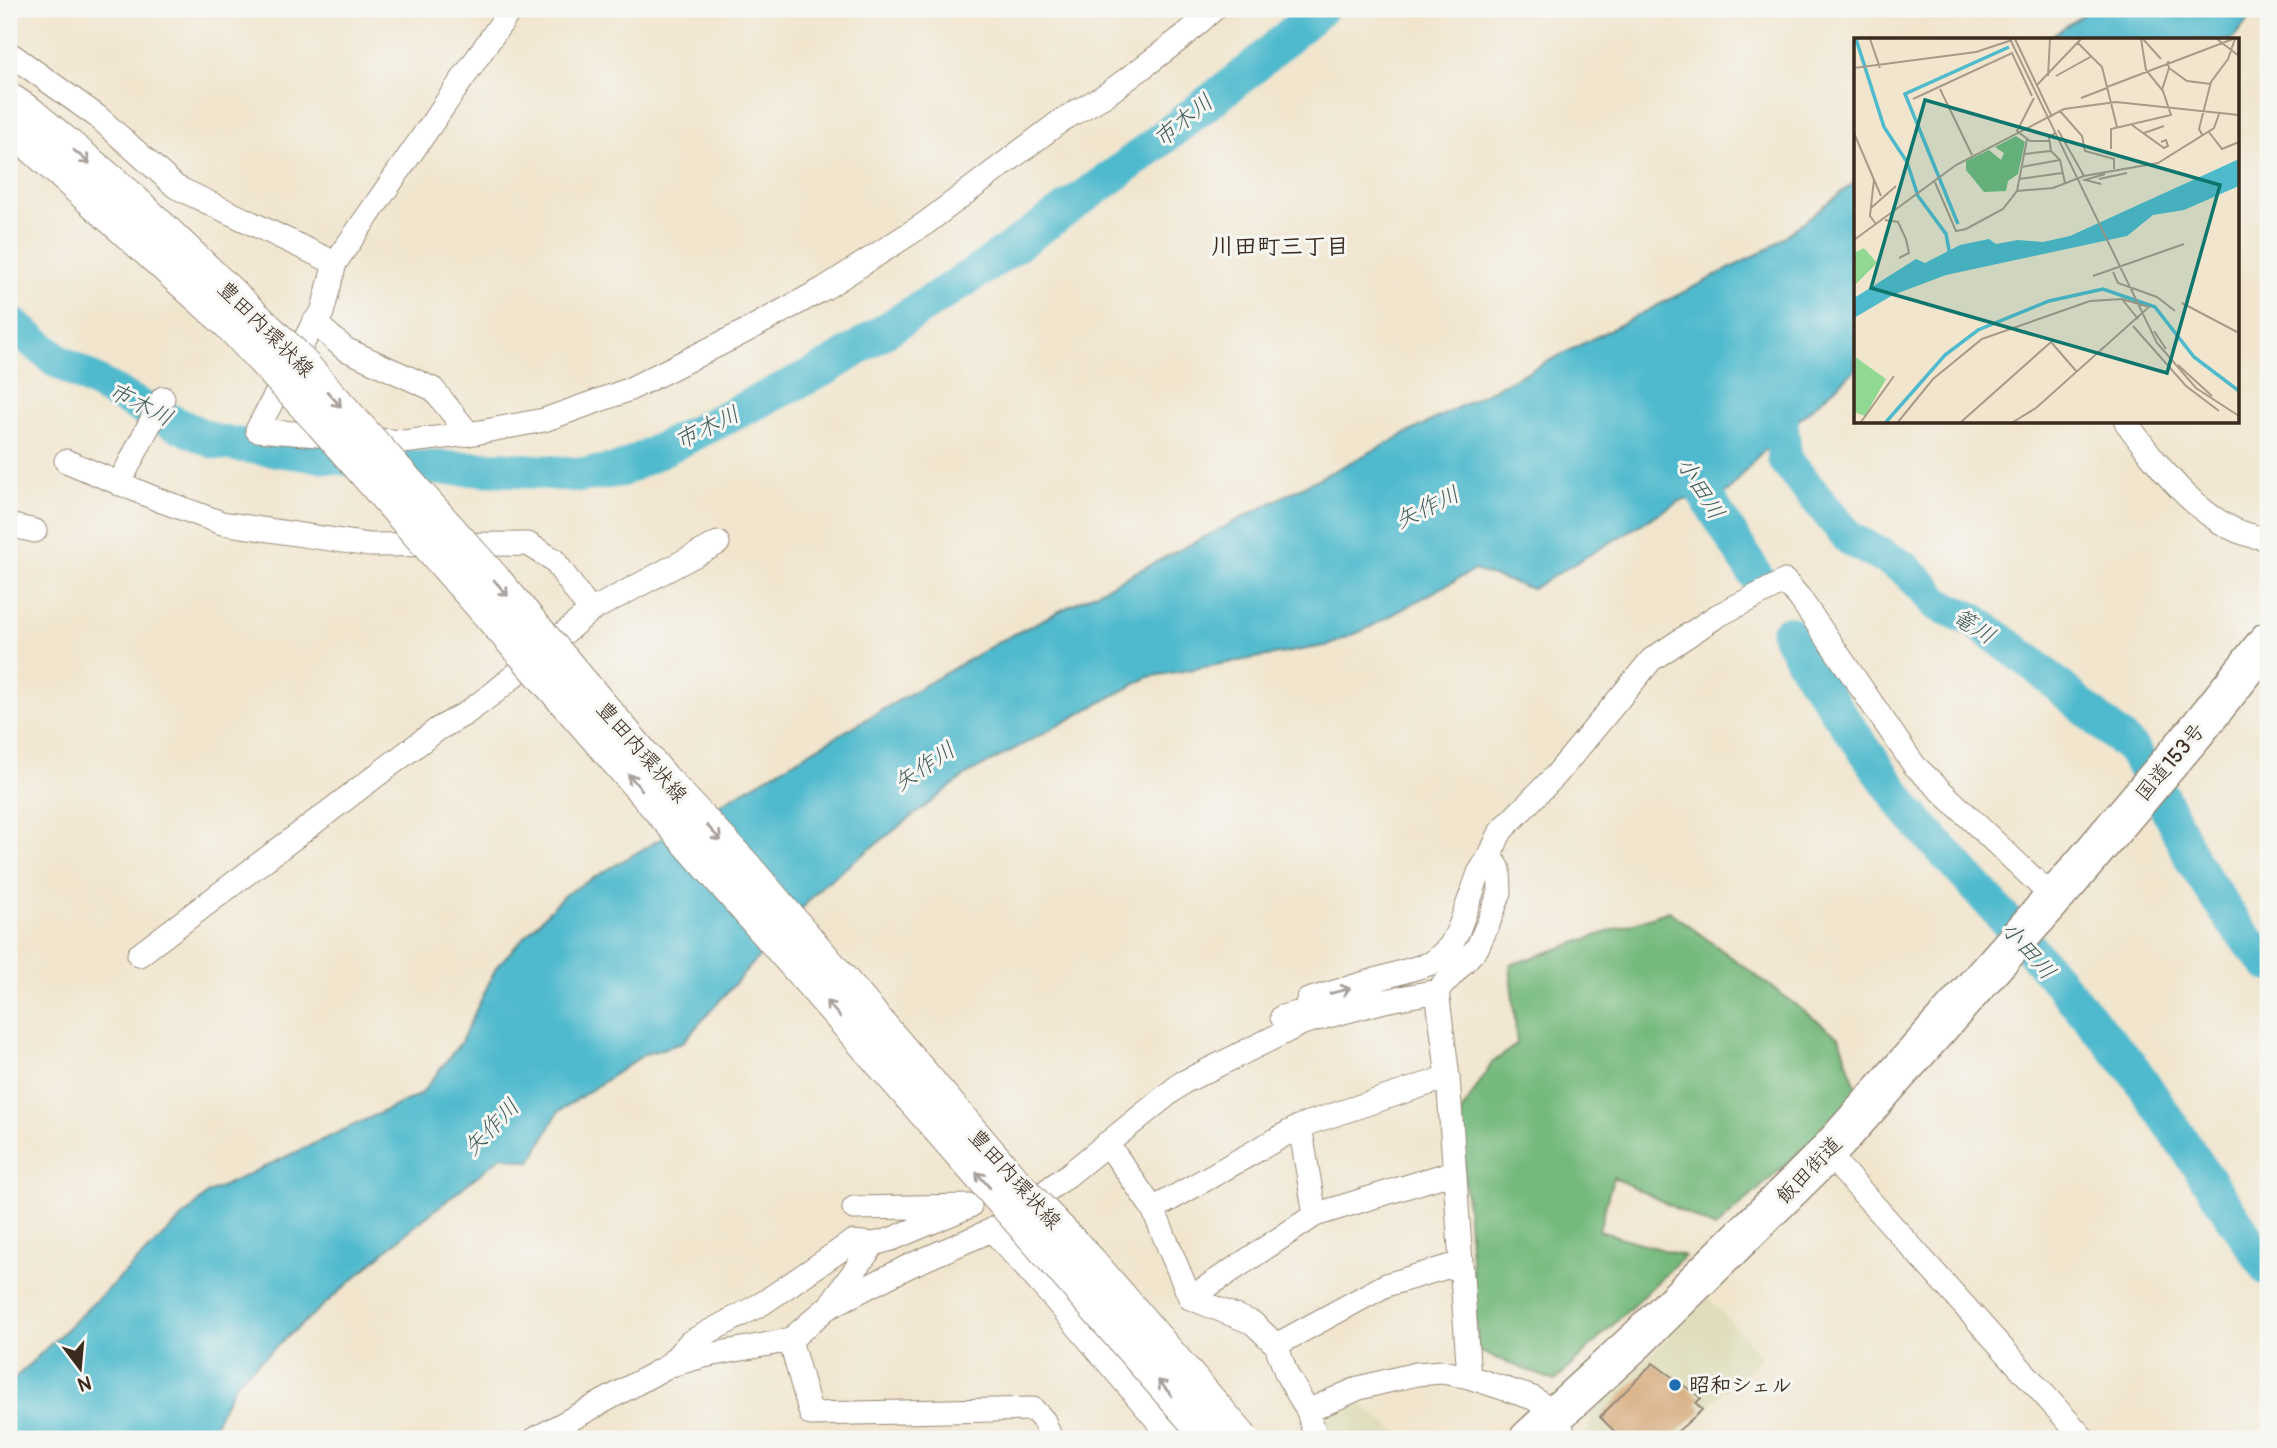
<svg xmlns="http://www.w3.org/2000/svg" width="2277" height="1448" viewBox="0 0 2277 1448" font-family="Pangolin,'Klee One',sans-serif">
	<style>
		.built { fill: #dfddbb }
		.forest { fill: #74b97d; stroke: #58724e; stroke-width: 2 }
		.water { fill: #50bacd; stroke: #467276; stroke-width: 2 }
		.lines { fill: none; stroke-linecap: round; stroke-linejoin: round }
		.river { stroke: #50bacd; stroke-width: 35 }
		.building { fill: #d7aa7c }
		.street-casing { stroke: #968876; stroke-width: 25 }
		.secondary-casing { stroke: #968876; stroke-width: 34 }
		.highway-casing { stroke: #968876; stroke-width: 41 }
		.street { stroke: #fff; stroke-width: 23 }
		.secondary { stroke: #fff; stroke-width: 32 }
		.highway { stroke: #fff; stroke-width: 38 }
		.secondary-bridge-casing { stroke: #968876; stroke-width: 34; stroke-linecap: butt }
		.secondary-bridge { stroke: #fff; stroke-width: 32 }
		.oneway { stroke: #a79f9a }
		.poi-dot { fill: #1f6fb2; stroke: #f6f6f2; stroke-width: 2.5 }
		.labels { text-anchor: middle; stroke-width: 6; stroke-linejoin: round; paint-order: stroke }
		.street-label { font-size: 21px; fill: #3b2a1e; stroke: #f6f6f2 }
		.poi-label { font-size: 21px; font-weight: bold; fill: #3b2a1e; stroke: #f6f6f2; text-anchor: start }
		.water-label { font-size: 23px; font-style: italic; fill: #425c5b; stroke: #f6f6f2 }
		.neighbourhood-label { font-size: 23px; font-weight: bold; fill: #3b2a1e; stroke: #f6f6f2 }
		.inset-river { fill: none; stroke: #50bacd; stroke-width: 3.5 }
		.inset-road { fill: none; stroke: #a89a88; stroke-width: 2 }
		.view { fill: #0f766e; fill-opacity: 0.15; stroke: #0f766e; stroke-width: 3.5 }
		.inset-edge { fill: none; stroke: #3b2a1e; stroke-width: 3.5 }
	</style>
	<rect width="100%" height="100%" fill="#f6f6f2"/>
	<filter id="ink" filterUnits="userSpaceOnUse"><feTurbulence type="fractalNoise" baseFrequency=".0143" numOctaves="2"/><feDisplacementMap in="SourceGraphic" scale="14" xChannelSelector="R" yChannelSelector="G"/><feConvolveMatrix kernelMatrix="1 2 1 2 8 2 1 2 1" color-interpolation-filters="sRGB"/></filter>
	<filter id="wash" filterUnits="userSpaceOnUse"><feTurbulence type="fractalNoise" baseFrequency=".00686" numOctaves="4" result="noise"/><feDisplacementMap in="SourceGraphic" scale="28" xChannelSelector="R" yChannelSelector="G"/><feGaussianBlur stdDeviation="1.57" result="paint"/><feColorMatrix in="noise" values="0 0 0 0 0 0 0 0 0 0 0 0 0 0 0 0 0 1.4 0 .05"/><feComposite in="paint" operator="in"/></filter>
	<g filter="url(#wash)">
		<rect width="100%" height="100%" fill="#f1e5ce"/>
		<!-- built -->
		<path class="built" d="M 1709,1298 L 1762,1357 L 1672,1439 L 1586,1439 L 1591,1413 Z
			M 1356,1400 L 1405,1439 L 1322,1439 L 1320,1417 Z"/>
		<!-- forest -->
		<path class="forest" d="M 1669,911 L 1839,1037 L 1860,1099 L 1715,1228 L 1613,1177 L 1599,1231 L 1684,1256 L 1555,1381 L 1478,1351 L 1460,1114 L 1492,1063 L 1517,1044 L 1510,965 Z"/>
		<!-- water -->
		<path class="water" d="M 2092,9 L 2257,9 L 2232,40 L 2045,40 Z
			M 1855,182 L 1855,370 L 1758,456 L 1728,492 L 1680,501 L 1532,589 L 1474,570 L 1368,628 L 1330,645 L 1148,677 L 966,775 L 822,886 L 682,1043 L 645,1054 L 558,1112 L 531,1162 L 502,1156 L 405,1234 L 237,1381 L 211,1431 L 203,1439 L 9,1439 L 9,1384 L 208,1193 L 421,1094 L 461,1042 L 497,966 L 564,895 L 999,642 L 1770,248 Z"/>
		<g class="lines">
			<!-- river -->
			<path class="river" d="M 9,322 L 58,361 L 143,408 L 215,442 L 423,468 L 503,469 L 583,475 L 620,470 L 828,367 L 980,270 L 1119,172 L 1251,69 L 1320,9
				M 1777,386 L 1785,460 L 1850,539 L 1903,567 L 1927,590 L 1937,604 L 1974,620 L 2033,664 L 2131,748 L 2157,787 L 2193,861 L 2236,926 L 2268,964
				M 1681,456 L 1755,574
				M 1788,633 L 1805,665 L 1909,813 L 1996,909 L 2134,1070 L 2268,1269"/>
		</g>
		<g id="blocks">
			<!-- building -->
			<path class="building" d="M 1653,1363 L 1701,1398 L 1696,1403 L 1702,1410 L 1669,1439 L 1622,1439 L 1600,1417 Z"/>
		</g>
	</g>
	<g filter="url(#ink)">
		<use href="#blocks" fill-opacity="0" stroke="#968876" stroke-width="2"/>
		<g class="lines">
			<defs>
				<path id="street" d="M 511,9 L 335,263 L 322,313 L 314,322 L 257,430 L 403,442 L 469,434 L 544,420 L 628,390 L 742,333 L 825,288 L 926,223 L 1062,120 L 1104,96 L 1142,68 L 1185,35 L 1214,9
					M 9,53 L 98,117 L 176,187 L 335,263
					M 314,322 L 345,349 L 433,389 L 469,434
					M 2126,422 C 2158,466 2209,536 2268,538
					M 66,461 L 159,500 L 222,523 L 370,545 L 528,544 L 554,560 L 590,611
					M 119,484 L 163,398
					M 9,525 L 35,531
					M 139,955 L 438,729 L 465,714 L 495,692 L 590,611 L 718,543
					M 1437,991 L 1448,1077 L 1469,1377
					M 1282,1017 L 1305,1011 L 1308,1000 L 1432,963 L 1450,946 L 1458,931 L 1479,873 L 1490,855
					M 1300,1126 L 1315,1215
					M 1107,1143 L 1153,1209 L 1190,1298 L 1253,1323 L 1276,1345 L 1287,1375 L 1308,1411 L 1316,1439
					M 1827,1153 L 2084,1439
					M 1153,1209 L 1300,1126 L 1448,1077
					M 992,1230 L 1055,1300 L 1173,1439
					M 1190,1298 L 1315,1215 L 1454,1172
					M 831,1303 L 874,1244 L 892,1239 L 970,1206 L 854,1208
					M 790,1340 L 811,1414 L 1033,1409 L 1044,1421 L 1051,1439
					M 1276,1345 L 1386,1285 L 1461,1263
					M 668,1366 L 690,1342 L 763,1303 L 852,1242 L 874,1244
					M 1308,1411 L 1359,1388 L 1416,1374 L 1442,1372 L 1469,1377 L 1533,1398 L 1555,1414 L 1566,1439
					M 535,1439 L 668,1366 L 704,1356 L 790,1340 L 827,1308 L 909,1266 L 992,1230 L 1067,1176 L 1182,1083 L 1303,1023 L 1385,1001 L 1437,991 L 1477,948 L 1488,924 L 1500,892 L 1499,869 L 1490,855 L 1501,831 L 1556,775 L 1651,660 L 1717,616 L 1785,581 L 1799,597 L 1914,765 L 2041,886 L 2052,900"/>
				<path id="secondary" d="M 9,99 L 30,113"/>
				<path id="highway" d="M 1529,1439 L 1638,1339 L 1827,1153 L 2069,881 L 2197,730 L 2268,641"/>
			</defs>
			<!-- street casing -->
			<use href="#street" class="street-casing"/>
			<!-- secondary casing -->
			<use href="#secondary" class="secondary-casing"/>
			<!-- highway casing -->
			<use href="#highway" class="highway-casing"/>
			<!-- street -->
			<use href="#street" class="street"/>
			<!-- secondary -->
			<use href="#secondary" class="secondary"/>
			<!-- highway -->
			<use href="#highway" class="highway"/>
			<defs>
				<path id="secondary-bridge" d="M 30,113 L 127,194 L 292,352 L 497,582 L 663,778 L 745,866 L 1019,1187 L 1090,1261 L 1243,1439
					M 15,131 L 228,323 L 321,423 L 1210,1439"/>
			</defs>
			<!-- secondary-bridge casing -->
			<use href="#secondary-bridge" class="secondary-bridge-casing"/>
			<!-- secondary-bridge -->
			<use href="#secondary-bridge" class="secondary-bridge"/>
		</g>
		<!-- one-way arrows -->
		<defs><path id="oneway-shaft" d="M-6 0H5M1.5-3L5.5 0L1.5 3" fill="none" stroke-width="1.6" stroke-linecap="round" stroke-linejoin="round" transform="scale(1.75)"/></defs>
		<g class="oneway">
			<use href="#oneway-shaft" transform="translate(82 157) rotate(40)"/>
			<use href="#oneway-shaft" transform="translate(334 399) rotate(48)"/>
			<use href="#oneway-shaft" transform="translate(501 588) rotate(49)"/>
			<use href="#oneway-shaft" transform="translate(635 782) rotate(-131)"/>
			<use href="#oneway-shaft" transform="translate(714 833) rotate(47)"/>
			<use href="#oneway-shaft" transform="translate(1340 991) rotate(-15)"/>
			<use href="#oneway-shaft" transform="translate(833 1009) rotate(-131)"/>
			<use href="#oneway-shaft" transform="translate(983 1180) rotate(-131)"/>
			<use href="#oneway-shaft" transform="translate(1165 1388) rotate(-131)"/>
		</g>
	</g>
	<!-- markers -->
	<circle class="poi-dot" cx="1675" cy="1385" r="7"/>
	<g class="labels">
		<!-- street labels -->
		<g class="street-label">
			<text transform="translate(266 329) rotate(45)" y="7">豊田内環状線</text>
			<text transform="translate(642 752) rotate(49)" y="7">豊田内環状線</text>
			<text transform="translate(2170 762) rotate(-50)" y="7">国道153号</text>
			<text transform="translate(1809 1170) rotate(-46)" y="7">飯田街道</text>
			<text transform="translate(1015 1179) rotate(48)" y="7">豊田内環状線</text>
		</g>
		<!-- poi labels -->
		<g class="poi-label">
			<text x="1689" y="1392">昭和シェル</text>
		</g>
		<!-- water labels -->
		<g class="water-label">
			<text transform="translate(1183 120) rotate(-39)" y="8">市木川</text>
			<text transform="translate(141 404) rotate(27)" y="8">市木川</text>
			<text transform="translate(707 427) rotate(-26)" y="8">市木川</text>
			<text transform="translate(1701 488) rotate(58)" y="8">小田川</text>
			<text transform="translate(1427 507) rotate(-26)" y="8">矢作川</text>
			<text transform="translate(1974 626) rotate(32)" y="8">篭川</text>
			<text transform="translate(924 766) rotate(-34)" y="8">矢作川</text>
			<text transform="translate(2029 950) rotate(49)" y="8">小田川</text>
			<text transform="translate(491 1127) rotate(-46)" y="8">矢作川</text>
		</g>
		<!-- neighbourhood labels -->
		<g class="neighbourhood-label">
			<text x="1280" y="254">川田町三丁目</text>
		</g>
	</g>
	<!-- overview -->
	<g transform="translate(1854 38)">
		<rect width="385" height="385" fill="#f1e5ce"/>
		<path d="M 10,210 L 23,225 L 0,248 L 0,215 ZM 0,318 L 32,341 L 11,378 L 0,374 Z" fill="#91d993"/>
		<path d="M 162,98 L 171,104 L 164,136 L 154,143 L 152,153 L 130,154 L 112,132 L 112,123 L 135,112 L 147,122 L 150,115 L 141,109 Z" fill="#74b97d"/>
		<path d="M 385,121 L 385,148 L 330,172 L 299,177 L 273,198 L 92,237 L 39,257 L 0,280 L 0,260 L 62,221 L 71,225 L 106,207 L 135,201 L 142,206 L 164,202 L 189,204 L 216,198 Z" fill="#50bacd"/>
		<path class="inset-river" d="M 2,1 L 30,89 L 53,124 L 64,158 L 92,196 L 96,217M 104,186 L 51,56 L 155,9M 32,384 L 91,317 L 124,292 L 195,263 L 249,251 L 301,269 L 340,319 L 385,353"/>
		<path class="inset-road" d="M 16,1 L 26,30M 156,1 L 303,305 L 342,350 L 385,378M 161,1 L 198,79M 289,1 L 307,21M 363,1 L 385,18M 223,4 L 248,29 L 263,89M 314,23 L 315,30 L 333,43 L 357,46M 0,30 L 122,14 L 158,2M 194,38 L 196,1M 202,38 L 238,18M 183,47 L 227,1M 253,49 L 379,1M 86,51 L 118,117M 308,52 L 315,30M 180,60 L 163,93 L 176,103 L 195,103M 227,60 L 253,50M 59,61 L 158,15 L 178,58M 206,73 L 228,98 L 231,113 L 260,121 L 260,131M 278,87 L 310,110 L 314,108 L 312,102 L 307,104M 204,92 L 230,138M 355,94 L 368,111 L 385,104M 0,95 L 27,158M 201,95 L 195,99 L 197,113 L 206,122 L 211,145M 290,95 L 310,88M 349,98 L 345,91 L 357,44 L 374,21 L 381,1M 257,111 L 257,91 L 317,77 L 309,53 L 292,32 L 287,1M 170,116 L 197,113M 167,129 L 206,122M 20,141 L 16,178 L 22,186M 165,141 L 208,135M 245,141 L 273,135M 80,142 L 102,193 L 112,191 L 149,171 L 163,153 L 199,150 L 230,138 L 304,125 L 360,90 L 365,76M 247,146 L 231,142 L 251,136M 163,153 L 173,101M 17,170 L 42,148M 31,182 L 44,184 L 52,201 L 55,215 L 45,220M 0,202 L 102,127 L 210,71 L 262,64 L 385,77M 259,234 L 264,245 L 303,259 L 321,273M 239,238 L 330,206M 268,261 L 284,281M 328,265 L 385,295M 279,288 L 332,348 L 365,373M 300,293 L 312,311M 324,327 L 358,358M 7,384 L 40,338M 44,384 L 79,341 L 128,301 L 236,263 L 268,261 L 295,269 L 182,370 L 159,384M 107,384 L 197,304 L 223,334"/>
		<path class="view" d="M 71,62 L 366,147 L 313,335 L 17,250 Z"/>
		<rect width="385" height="385" class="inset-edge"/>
	</g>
	<!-- margin -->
	<rect width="2277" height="1448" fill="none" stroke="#f6f6f2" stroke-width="35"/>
	<!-- north arrow -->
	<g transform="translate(80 1368) rotate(164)" stroke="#f6f6f2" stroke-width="5" paint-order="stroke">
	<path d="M0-5L12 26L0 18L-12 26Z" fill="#3b2a1e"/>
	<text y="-10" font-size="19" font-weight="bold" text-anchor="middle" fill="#3b2a1e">N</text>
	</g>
</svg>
